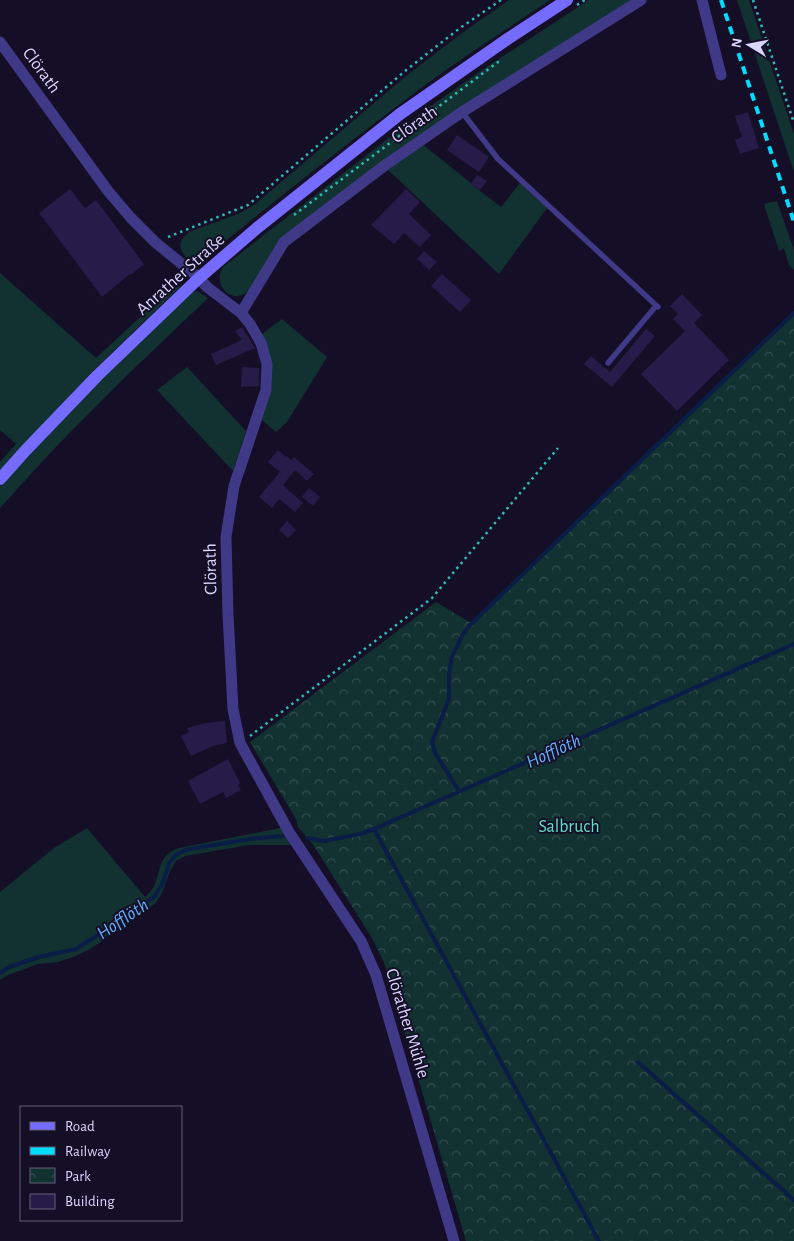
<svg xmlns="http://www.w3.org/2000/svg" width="794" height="1241" viewBox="0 0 794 1241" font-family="'Alegreya Sans',sans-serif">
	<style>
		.green { fill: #123131 }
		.park { fill: url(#park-crowns) }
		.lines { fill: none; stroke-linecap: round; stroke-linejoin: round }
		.stream { stroke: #091d46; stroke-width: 4 }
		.building { fill: #261b49 }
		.path { stroke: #2dbbb7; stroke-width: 2.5; stroke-dasharray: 2.5 4; stroke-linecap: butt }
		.service { stroke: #3f3987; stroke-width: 5.5 }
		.minor { stroke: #3f3987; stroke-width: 11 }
		.secondary { stroke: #756cff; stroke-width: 12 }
		.rail { stroke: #01ddff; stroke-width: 4; stroke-dasharray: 8 6; stroke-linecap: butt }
		.labels { text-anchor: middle; stroke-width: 4; stroke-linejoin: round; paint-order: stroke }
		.street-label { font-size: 18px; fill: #dbd5ff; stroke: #140f27 }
		.park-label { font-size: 18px; fill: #5ee2c6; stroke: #140f27 }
		.water-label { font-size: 19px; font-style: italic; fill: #63b2ff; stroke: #140f27 }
	</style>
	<defs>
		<pattern id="park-crowns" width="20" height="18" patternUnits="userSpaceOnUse" patternTransform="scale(1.25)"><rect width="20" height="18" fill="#123131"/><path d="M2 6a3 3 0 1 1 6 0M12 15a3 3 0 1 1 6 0" fill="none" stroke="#344e50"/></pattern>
	</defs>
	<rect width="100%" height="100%" fill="#140f27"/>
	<!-- green -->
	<path class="green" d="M 509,0 L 550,0 C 507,29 463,57 421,88 C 345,145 271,204 197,264 C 187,260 175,250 183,238 C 183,238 189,233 189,232 L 240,213 L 254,205 L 406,76 L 462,33 Z
		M 589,0 L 635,0 L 279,242 L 249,290 C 247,292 245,294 242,295 C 227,301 213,282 223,267 L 422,112 L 488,66 Z
		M 737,0 L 749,0 L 794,134 L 794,172 Z
		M 422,144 L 471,183 L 471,184 L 501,207 L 520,183 L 547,208 L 499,274 L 387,169 Z
		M 777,201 L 794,250 L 794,270 L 789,265 L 784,248 L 779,251 L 764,204 Z
		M 0,273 L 96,358 L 178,282 L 180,287 L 95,369 L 0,470 L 0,462 L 16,444 L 0,430 Z
		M 197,291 L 208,298 L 121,381 L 51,452 L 0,508 L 0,487 L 10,476 L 104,377 L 191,293 Z
		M 282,319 L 327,357 L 287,422 L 276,432 L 262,420 L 272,388 L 272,362 L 262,334 Z
		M 187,367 L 246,431 L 233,471 L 157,390 Z
		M 87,828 L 145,897 C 165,882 151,858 179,848 L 280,828 L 283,828 L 293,845 L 249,845 L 185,856 L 176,861 L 170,871 L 162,893 L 155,904 L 111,932 L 102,941 L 90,949 L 76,956 L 58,962 L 38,964 L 8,975 L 0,980 L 0,892 L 54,848 Z"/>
	<!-- park -->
	<path class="park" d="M 794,311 L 794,1241 L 466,1241 L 384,962 L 372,938 L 312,843 L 298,827 L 296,819 L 250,742 L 436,602 L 471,623 Z"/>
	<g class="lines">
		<!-- stream -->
		<path class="stream" d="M 459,791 L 435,753 L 432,742 L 449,699 L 449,673 L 452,657 L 462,636 L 469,626 L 794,313
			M 374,829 L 599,1241
			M 307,838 L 324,841 L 360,834 L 374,829 L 794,644
			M 0,973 L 9,967 L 39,957 L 76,949 L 101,933 L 111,925 L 154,897 L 162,885 L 169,863 L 176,855 L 185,850 L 249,839 L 283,836
			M 638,1062 L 794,1200"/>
	</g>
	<!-- building -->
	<path class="building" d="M 748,112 L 759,148 L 740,154 L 735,140 L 742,137 L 735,116 Z
		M 457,135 L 489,157 L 479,172 L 447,150 Z
		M 477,175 L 487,181 L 480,190 L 471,184 Z
		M 70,189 L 85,208 L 96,200 L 144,264 L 131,275 L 130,274 L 102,297 L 39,213 Z
		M 406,189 L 420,202 L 409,214 L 431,235 L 420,247 L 404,233 L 394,244 L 371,225 Z
		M 424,251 L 437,262 L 429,270 L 417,259 Z
		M 442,274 L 471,300 L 460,312 L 431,286 Z
		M 682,294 L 702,315 L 694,323 L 729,360 L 677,411 L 641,374 L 685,331 L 673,319 L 678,314 L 670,306 Z
		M 242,327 L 255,348 L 216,365 L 211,354 L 242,340 L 235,331 Z
		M 646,329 L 655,336 L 612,387 L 584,364 L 591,356 L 610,372 Z
		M 242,367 L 259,368 L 259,386 L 241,387 Z
		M 278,450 L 286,457 L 287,456 L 291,460 L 294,457 L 314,474 L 307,481 L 295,470 L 283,485 L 303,503 L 295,512 L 279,499 L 272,508 L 259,497 L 280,472 L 268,462 Z
		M 309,488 L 320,497 L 313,506 L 302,497 Z
		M 287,521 L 296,530 L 288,538 L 279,530 Z
		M 225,721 L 227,743 L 213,746 L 191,756 L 181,736 L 189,732 L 187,728 L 206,723 Z
		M 228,759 L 240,783 L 238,784 L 241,790 L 226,798 L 223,792 L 200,804 L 188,781 Z"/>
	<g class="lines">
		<!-- path -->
		<path class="path" d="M 753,0 L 794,123
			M 577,5 L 585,0
			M 294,215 L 502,59
			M 168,237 L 248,205 L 405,71 L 460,28 L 501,0
			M 250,736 L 432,598 L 558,448"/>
		<!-- service -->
		<path class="service" d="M 462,112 L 498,159 L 658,307
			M 608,363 L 656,306"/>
		<!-- minor -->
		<path class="minor" d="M 702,0 L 721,75
			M 0,42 L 108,191 L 131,218 L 155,242 L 199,278 L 207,287 L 241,313 L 250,324 L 261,343 L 267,364 L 266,390 L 234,486 L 226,537 L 228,615 L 233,709 L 240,743 L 289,832 L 361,941 L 376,975 L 454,1241
			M 241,313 L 284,242 L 384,166 L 462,112 L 641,0"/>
		<!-- secondary -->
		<path class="secondary" d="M 0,479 L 26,450 L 97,376 L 199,278 L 257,228 L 400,114 L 509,38 L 567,0"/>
		<!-- rail -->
		<path class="rail" d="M 721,0 L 794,222"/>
	</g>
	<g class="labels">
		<!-- street labels -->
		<g class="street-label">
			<text transform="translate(42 70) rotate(54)" y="6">Clörath</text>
			<text transform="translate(414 124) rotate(-35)" y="6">Clörath</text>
			<text transform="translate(180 274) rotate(-42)" y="6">Anrather Straße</text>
			<text transform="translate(210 569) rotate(-91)" y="6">Clörath</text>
			<text transform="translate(408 1023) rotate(73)" y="6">Clörather Mühle</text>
		</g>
		<!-- park labels -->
		<g class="park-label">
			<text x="569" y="832">Salbruch</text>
		</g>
		<!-- water labels -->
		<g class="water-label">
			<text transform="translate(553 750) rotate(-24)" y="7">Hofflöth</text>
			<text transform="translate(122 918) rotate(-34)" y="7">Hofflöth</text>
		</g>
	</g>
	<!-- legend -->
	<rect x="20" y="1106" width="162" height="115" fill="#140f27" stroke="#645e7d"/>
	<rect x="30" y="1122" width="25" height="8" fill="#756cff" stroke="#645e7d"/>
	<text x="65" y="1131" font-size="15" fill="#dbd5ff">Road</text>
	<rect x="30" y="1147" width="25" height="8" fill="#01ddff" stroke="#645e7d"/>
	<text x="65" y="1156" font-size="15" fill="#dbd5ff">Railway</text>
	<rect x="30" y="1168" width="25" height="15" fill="url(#park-crowns)" stroke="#645e7d"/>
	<text x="65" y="1181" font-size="15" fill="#dbd5ff">Park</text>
	<rect x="30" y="1194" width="25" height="15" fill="#261b49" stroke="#645e7d"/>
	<text x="65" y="1206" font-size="15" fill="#dbd5ff">Building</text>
	<!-- north arrow -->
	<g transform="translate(749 45) rotate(280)" stroke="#140f27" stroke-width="4" paint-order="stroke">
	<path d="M0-4L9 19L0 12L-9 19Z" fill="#dbd5ff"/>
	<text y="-8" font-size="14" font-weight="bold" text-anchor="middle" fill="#dbd5ff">N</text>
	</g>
</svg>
